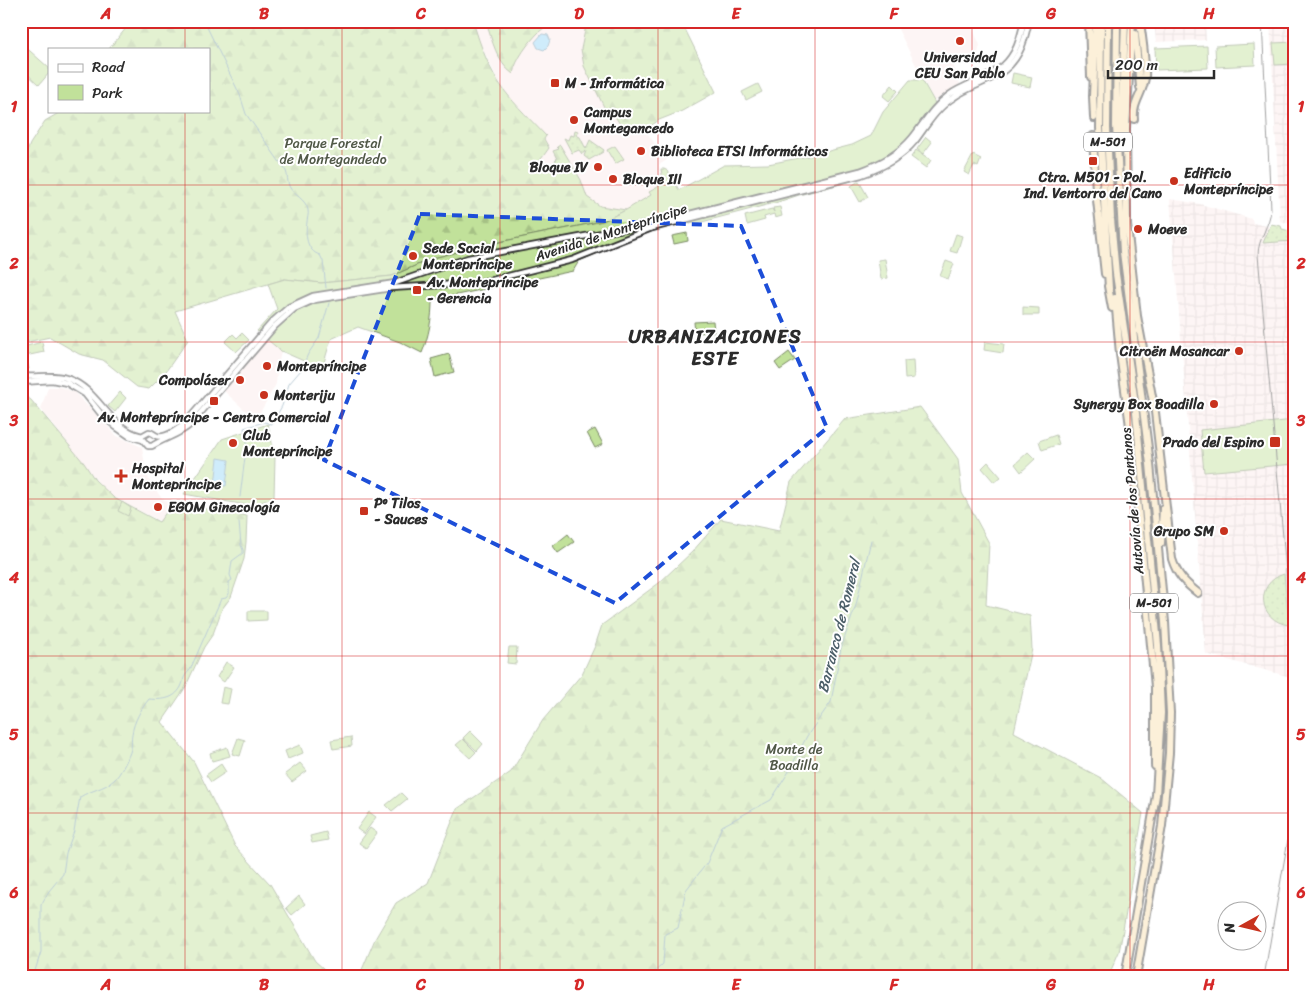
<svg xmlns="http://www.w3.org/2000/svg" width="1315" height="998" viewBox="0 0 1315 998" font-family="Sriracha,sans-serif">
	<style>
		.built { fill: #fbe9e8 }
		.industrial { fill: url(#industrial-grid) }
		.grass { fill: url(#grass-dots); stroke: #768662 }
		.forest { fill: url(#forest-firs); stroke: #768662 }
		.green { fill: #c1e19a; stroke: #768662 }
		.water { fill: #95d4f6; stroke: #6b90a5 }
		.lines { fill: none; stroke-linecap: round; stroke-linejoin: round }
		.stream { stroke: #6b90a5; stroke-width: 1 }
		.tertiary-casing { stroke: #2b2b2b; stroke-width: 8 }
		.motorway-casing { stroke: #2b2b2b; stroke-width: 10 }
		.tertiary { stroke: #fff; stroke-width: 4.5 }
		.motorway { stroke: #f8deab; stroke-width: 6 }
		.tram { stroke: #2b2b2b; stroke-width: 1 }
		.marked { fill: none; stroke: #1d4ed8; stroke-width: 4; stroke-dasharray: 10 6; stroke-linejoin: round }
		.grid { fill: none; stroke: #d62828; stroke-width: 1; stroke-opacity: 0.55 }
		.poi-dot { fill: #c8321e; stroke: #fff; stroke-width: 2 }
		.labels { text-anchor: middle; stroke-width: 4; stroke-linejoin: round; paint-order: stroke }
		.shield { fill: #fff; stroke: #6b6b6b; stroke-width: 1 }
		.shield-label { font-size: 12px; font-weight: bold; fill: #2b2b2b }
		.poi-label { font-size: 14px; font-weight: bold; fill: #2b2b2b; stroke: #fff; text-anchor: start }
		.park-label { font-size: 14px; fill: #505847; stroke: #fff }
		.street-label { font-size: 14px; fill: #2b2b2b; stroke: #fff }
		.water-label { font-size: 15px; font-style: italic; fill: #4b5e68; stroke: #fff }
		.district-label { font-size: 19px; font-weight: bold; letter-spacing: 1px; fill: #2b2b2b; stroke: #fff }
		.neatline { fill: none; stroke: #d62828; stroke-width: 2 }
		.grid-label { font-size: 16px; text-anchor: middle; font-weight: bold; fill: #d62828 }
	</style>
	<defs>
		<pattern id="industrial-grid" width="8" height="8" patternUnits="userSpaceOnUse" patternTransform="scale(1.25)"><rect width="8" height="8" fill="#fbe9e8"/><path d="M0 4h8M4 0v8" fill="none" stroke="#d7c8c7"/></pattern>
		<pattern id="grass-dots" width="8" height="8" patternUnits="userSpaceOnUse" patternTransform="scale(1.25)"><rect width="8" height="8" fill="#c1e19a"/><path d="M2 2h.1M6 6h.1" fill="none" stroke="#a6c185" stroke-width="1.8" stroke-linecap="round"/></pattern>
		<pattern id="forest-firs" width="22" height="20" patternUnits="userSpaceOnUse" patternTransform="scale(1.25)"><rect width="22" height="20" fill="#c1e19a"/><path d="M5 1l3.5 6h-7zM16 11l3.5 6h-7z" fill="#a6c185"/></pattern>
	</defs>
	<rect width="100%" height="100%" fill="#fff"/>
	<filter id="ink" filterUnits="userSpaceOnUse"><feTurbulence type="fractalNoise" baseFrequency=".02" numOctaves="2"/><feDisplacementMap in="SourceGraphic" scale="10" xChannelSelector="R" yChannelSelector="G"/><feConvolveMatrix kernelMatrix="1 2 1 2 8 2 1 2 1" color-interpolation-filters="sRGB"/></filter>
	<g filter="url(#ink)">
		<!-- built -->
		<path class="built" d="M 473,21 L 587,21 L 581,49 L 584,66 L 625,132 L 631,125 L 634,128 L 645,130 L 667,160 L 659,165 L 664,179 L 658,187 L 650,192 L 651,195 L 626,210 L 609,208 L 600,206 L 546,172 L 539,162 L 549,148 L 544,139 L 546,136 L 512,100 L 500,84 L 478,39 Z
			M 894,21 L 970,21 L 970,23 L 980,45 L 978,53 L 953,65 L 960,84 L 934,101 Z
			M 267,339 L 281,351 L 277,371 L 276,384 L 256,420 L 247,416 L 248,413 L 224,391 Z
			M 48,387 L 60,387 L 74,392 L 117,436 L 142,447 L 146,471 L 149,480 L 160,496 L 170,504 L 160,521 L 114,498 L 105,491 L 41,409 Z"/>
		<!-- industrial -->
		<path class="industrial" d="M 1154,21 L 1205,21 L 1206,40 L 1156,42 Z
			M 1270,21 L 1294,21 L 1294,225 L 1280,221 Z
			M 1170,199 L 1200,204 L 1252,219 L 1253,223 L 1294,232 L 1294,678 L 1206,654 Z"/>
		<!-- grass -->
		<path class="grass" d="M 575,130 L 578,131 L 576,135 L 580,137 L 586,149 L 590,140 L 604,150 L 603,152 L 589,160 L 584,156 L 586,151 L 582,154 L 579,150 L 572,153 L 564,138 L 568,140 L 570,135 L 574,136 Z
			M 1271,224 L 1281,226 L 1282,229 L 1294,232 L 1294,241 L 1263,243 Z
			M 1289,573 L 1294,573 L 1294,619 Z
			M 1284,574 L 1289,625 C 1258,621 1254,583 1284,574 Z"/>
		<!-- forest -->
		<path class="forest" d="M 132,21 L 473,21 C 480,45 489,70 504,90 C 516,106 532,121 546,136 L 544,139 L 549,148 L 539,162 L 546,171 L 557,159 L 553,151 L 559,149 L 557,147 L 560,145 L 581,180 L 587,197 L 600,206 L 626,210 L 603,221 L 504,241 L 433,258 L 392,276 L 321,283 L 285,279 L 175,311 L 188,340 L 164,374 L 149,389 L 137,387 L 103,360 L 79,354 L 50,337 L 22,343 L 29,369 L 21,370 L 21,169 L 30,144 L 45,121 L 62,111 L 209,111 L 209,49 L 109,49 Z
			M 552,21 C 548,25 543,28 539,32 C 529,42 515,60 513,74 C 497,63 492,40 486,22 Z
			M 587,21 L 681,21 L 716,92 L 682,111 L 659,120 L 645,130 L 634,128 L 631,125 L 629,126 L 630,129 L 625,132 L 611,110 L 605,109 L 584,66 L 581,49 Z
			M 21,393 L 31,400 L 84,463 L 95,480 L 114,498 L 159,522 L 173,503 L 247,516 L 246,542 L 244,559 L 231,597 L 222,609 L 213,634 L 204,647 L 185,688 L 162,722 L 194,762 L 235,846 L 270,884 L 315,961 L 333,977 L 21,977 Z
			M 920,407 L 958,459 L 962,493 L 989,543 L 986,605 L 1030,616 L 1032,649 L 1014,732 L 1101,778 L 1143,813 L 1122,936 L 1119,952 L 1108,977 L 352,977 L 361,972 L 375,939 L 396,903 L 428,883 L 457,809 L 511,772 L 543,720 L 582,674 L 595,646 L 602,625 L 659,583 L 692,552 L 721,519 L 779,531 L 791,482 L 845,419 Z"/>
		<!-- green -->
		<path class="green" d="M 1294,42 L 1293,64 L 1275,65 L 1273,43 Z
			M 21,43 L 49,68 L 49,73 L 39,85 L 21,68 Z
			M 1254,44 L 1255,65 L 1216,67 L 1215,46 Z
			M 1207,46 L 1208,68 L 1156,70 L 1155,48 Z
			M 1013,73 L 1032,77 L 1030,87 L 1011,83 Z
			M 910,80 L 922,80 L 940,112 L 919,142 L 906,155 L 882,169 L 848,182 L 799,195 L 778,202 L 698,223 C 668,220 609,249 579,261 L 573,271 L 432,300 C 432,319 429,335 422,353 L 400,342 L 358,327 L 331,339 L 322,369 L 281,351 L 257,331 L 277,309 L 268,284 L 285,279 L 321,283 L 392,276 L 433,258 L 504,241 L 603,221 L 626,210 L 651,195 L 649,192 L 658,187 L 663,179 L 661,169 L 664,169 L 668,171 L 679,190 L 724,165 L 768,164 L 815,155 L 815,150 L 824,148 L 825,152 L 852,145 L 871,136 L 883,112 Z
			M 758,84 L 762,92 L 746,100 L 742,92 Z
			M 892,85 L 898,91 L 889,101 L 883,96 Z
			M 926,137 L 932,142 L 923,154 L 917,149 Z
			M 615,146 L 624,159 L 615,164 L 612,157 L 611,157 L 607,150 Z
			M 916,150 L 931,160 L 926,168 L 911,157 Z
			M 973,155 L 981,159 L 978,167 L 974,165 L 969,175 L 964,172 Z
			M 859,181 L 868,197 L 860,202 L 851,186 Z
			M 780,207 L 782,216 L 775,218 L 774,214 L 764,217 L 765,220 L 747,225 L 745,216 L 772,209 L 774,212 L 773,208 Z
			M 687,233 L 688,241 L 674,244 L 672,236 Z
			M 956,234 L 962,236 L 957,253 L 950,251 Z
			M 885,259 L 888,278 L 881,279 L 878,260 Z
			M 946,261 L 954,264 L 948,279 L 940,276 Z
			M 1023,307 L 1039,308 L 1039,315 L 1023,315 Z
			M 713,321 L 714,332 L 695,333 L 694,322 Z
			M 242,333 L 249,340 L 236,352 L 225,342 L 233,334 L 237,338 Z
			M 42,342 L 44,352 L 25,356 L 23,347 Z
			M 985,342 L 1004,344 L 1003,353 L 984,350 Z
			M 789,352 L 795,360 L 780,370 L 775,363 Z
			M 449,354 L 454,372 L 435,377 L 431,359 Z
			M 913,360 L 914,378 L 905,379 L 904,361 Z
			M 120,392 L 126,398 L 115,412 L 108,406 Z
			M 1294,420 L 1294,464 L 1204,472 L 1200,430 Z
			M 268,424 L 275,457 L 274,497 L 252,506 L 184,494 L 222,439 Z
			M 595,429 L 603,444 L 595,448 L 587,433 Z
			M 1056,435 L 1059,444 L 1042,450 L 1039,441 Z
			M 1028,452 L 1035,459 L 1021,472 L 1015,464 Z
			M 988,462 L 1001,477 L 994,482 L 982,468 Z
			M 122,502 L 131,508 L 128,516 L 118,511 Z
			M 568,534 L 574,542 L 558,553 L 553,546 Z
			M 248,611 L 267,611 L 267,620 L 248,621 Z
			M 509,647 L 517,647 L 516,664 L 507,663 Z
			M 226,662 L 234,667 L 224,682 L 217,677 Z
			M 223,687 L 231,689 L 228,704 L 220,703 Z
			M 470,731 L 483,744 L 477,751 L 463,738 Z
			M 351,737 L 352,746 L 333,749 L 331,740 Z
			M 238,738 L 245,740 L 240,756 L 232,754 Z
			M 463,739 L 476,752 L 470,758 L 456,745 Z
			M 300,745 L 303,753 L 288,759 L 285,751 Z
			M 227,747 L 230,756 L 212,761 L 210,753 Z
			M 300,763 L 307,771 L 292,782 L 285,774 Z
			M 221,764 L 226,772 L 211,782 L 206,775 Z
			M 401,793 L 407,799 L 392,811 L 386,805 Z
			M 369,812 L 376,817 L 364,834 L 357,829 Z
			M 370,828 L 377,833 L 366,848 L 359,843 Z
			M 326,832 L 328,840 L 312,843 L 310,836 Z
			M 299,896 L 305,904 L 292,915 L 286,908 Z"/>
		<!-- water -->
		<path class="water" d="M 542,34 L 548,35 L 550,40 L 548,46 L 544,50 L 538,48 L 535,42 Z
			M 218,458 L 229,460 L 226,486 L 215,485 Z"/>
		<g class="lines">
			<!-- stream -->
			<path class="stream" d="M 204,21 L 240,95 L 246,114 L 286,171 C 288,176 287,181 289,186 C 293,195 306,199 308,210 C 309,215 307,218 307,222 C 305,234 306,251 320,255 L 323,261 L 326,288
				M 240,497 L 247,441 L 244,428 L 264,422 L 272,424 L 282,406 L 289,384 L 301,370 L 308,354 L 319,338 L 329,303
				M 33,977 L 41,952 L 41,905 L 49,891 L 63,874 L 66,853 L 74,831 L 80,797 C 91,790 104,789 114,780 C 120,775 129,757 131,749 C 132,744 131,739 132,734 C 134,721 141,709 149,699 C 161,700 174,700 181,687 C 185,679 181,679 190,670 L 221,599 L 226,598 L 229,594 L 229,582 L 232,580 L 230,575 L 232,561 L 243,553 L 243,550 L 241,545 L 239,522
				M 649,977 L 663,964 L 665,934 L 678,928 L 686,890 L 707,863 L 722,826 L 771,800 L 788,773 L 807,736 L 831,702 L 841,648 L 856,605 L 871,540"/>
			<defs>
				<path id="tertiary" d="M 22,376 C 37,378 53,373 69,379 C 99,390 109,429 142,436 L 149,432 C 152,432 154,435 157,436 C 165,439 182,427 187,421 L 272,322 L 289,307 L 313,296 L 395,283 L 468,258 L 650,224 L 860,171 C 880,164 898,155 912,138 C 924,123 933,107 949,95 C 966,83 988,79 1003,66 C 1017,53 1020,38 1024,21
					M 22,382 L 52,380 L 67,383 L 85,394 L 101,414 L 116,427 L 129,436 L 143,440 L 148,446 L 152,446 C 164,438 179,435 191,424 L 275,326 L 294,309 L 314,300 L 391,288 L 475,283 L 492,280 L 572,260 L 652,228 L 861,175 C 882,168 901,158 915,141 C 927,125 936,109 953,98 C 969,86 991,82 1006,69 C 1021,56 1025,39 1029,21"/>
				<path id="motorway" d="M 1089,21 L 1091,77
					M 1101,21 L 1100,128 L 1109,289
					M 1108,21 L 1107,128 L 1111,219 L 1116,274 L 1135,403 L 1141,465 L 1158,645 L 1161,713 L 1156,795 L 1125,977
					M 1117,21 L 1116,126 L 1123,252 L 1150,464 L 1165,622 L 1170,713 L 1169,753 L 1162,826 L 1136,977
					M 1132,21 L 1126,129 L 1127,225 L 1137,316 L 1155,412 L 1172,559 C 1177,575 1185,583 1198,593
					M 1135,34 L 1140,87
					M 1094,118 L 1093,96 L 1096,21
					M 1134,119 C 1132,103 1144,92 1145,77 C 1146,59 1142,39 1140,21
					M 1121,135 L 1125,21
					M 1093,136 L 1096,191 L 1105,274
					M 1108,286 L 1112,308
					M 1115,298 L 1120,354 L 1130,426 L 1155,687 L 1155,766
					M 1161,543 L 1163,508"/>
			</defs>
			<!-- tertiary casing -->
			<use href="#tertiary" class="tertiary-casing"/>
			<!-- motorway casing -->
			<use href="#motorway" class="motorway-casing"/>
			<!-- tertiary -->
			<use href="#tertiary" class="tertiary"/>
			<!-- motorway -->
			<use href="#motorway" class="motorway"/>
			<!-- tram -->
			<path class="tram" d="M 1262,21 L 1271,209 C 1270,226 1258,238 1258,255 L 1294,661
				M 1264,977 L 1294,805"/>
		</g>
	</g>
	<!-- marked area -->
	<path d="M0 0H1315V998H0ZM 420,214 L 741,226 L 827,428 L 615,603 L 324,460 Z" fill="#fff" fill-opacity=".55" fill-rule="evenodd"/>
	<path class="marked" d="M 420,214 L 741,226 L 827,428 L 615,603 L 324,460 Z"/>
	<!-- grid -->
	<path class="grid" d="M 185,21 L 185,49M 342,21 L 342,977M 500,21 L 500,977M 658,21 L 658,977M 815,21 L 815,977M 972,21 L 972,977M 1130,21 L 1130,977M 185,111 L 185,977M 21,185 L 1294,185M 21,342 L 1294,342M 21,499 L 1294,499M 21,656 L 1294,656M 21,813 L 1294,813"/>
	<!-- markers -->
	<g class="poi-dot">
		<circle cx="960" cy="41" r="5"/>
		<rect x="550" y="78" width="10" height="10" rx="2.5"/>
		<circle cx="574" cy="120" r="5"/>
		<circle cx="641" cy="151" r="5"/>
		<rect x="1088" y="156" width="10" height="10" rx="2.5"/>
		<circle cx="598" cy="167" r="5"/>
		<circle cx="613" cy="179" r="5"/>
		<circle cx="1174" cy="181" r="5"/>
		<circle cx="1138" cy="229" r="5"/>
		<circle cx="413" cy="256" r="5"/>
		<rect x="412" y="285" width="10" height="10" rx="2.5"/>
		<circle cx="1239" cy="351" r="5"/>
		<circle cx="267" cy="366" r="5"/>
		<circle cx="240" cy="380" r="5"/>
		<circle cx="264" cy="395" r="5"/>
		<rect x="209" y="396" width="10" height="10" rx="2.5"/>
		<circle cx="1214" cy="404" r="5"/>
		<rect x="1269" y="436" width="12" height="12" rx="2.5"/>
		<circle cx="233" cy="443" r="5"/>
		<path d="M118.5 468.5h5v5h5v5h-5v5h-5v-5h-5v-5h5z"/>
		<circle cx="158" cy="507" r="5"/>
		<rect x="359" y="506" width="10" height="10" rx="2.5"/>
		<circle cx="1224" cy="531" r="5"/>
	</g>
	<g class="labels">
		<!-- shield labels -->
		<g class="shield">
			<rect x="1084" y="132.5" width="48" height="19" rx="4"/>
			<rect x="1130" y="593.5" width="48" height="19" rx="4"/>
		</g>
		<g class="shield-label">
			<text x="1108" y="146">M-501</text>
			<text x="1154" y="607">M-501</text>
		</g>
		<!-- poi labels -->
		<g class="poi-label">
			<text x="960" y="62" text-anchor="middle">Universidad<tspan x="960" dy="16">CEU San Pablo</tspan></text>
			<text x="565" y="88">M - Informática</text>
			<text x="584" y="117">Campus<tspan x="584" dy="16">Montegancedo</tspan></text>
			<text x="651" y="156">Biblioteca ETSI Informáticos</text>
			<text x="588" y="172" text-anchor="end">Bloque IV</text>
			<text x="1184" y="178">Edificio<tspan x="1184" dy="16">Montepríncipe</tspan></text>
			<text x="1093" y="182" text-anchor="middle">Ctra. M501 - Pol.<tspan x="1093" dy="16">Ind. Ventorro del Cano</tspan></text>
			<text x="623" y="184">Bloque III</text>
			<text x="1148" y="234">Moeve</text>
			<text x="423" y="253">Sede Social<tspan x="423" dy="16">Montepríncipe</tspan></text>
			<text x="427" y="287">Av. Montepríncipe<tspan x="427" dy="16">- Gerencia</tspan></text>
			<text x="1229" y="356" text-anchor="end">Citroën Mosancar</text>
			<text x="277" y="371">Montepríncipe</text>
			<text x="230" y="385" text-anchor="end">Compoláser</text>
			<text x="274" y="400">Monteriju</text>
			<text x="1204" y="409" text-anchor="end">Synergy Box Boadilla</text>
			<text x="214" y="422" text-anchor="middle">Av. Montepríncipe - Centro Comercial</text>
			<text x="243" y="440">Club<tspan x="243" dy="16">Montepríncipe</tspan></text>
			<text x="1264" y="447" text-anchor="end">Prado del Espino</text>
			<text x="132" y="473">Hospital<tspan x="132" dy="16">Montepríncipe</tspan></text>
			<text x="374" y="508">Pº Tilos<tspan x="374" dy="16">- Sauces</tspan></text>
			<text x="168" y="512">EGOM Ginecología</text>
			<text x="1214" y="536" text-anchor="end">Grupo SM</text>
		</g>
		<!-- park labels -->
		<g class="park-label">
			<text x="333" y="148">Parque Forestal<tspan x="333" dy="16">de Montegandedo</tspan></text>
			<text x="794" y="754">Monte de<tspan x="794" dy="16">Boadilla</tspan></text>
		</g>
		<!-- street labels -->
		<g class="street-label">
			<text transform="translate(611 232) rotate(-18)" y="5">Avenida de Montepríncipe</text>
			<text transform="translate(1132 501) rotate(-95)" y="5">Autovía de los Pantanos</text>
		</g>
		<!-- water labels -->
		<g class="water-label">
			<text transform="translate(839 626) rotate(-76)" y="5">Barranco de Romeral</text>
		</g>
		<!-- district labels -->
		<g class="district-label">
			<text x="715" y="343">URBANIZACIONES<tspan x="715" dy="22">ESTE</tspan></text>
		</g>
	</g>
	<!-- margin -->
	<rect width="1315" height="998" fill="none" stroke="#fff" stroke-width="55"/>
	<!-- legend -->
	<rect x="48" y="48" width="162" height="65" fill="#ffffff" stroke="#aaaaaa"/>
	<rect x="58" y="64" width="25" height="8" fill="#ffffff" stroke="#aaaaaa"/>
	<text x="92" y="72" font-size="15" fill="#2b2b2b">Road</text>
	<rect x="58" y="85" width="25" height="15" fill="#c1e19a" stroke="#aaaaaa"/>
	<text x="92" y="98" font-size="15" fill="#2b2b2b">Park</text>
	<!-- north arrow -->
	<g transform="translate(1242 926) rotate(262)"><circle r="24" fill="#ffffff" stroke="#aaaaaa"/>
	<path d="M0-4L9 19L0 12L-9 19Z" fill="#c8321e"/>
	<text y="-8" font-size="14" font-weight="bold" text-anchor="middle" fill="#2b2b2b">N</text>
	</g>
	<!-- scale -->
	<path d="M1108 70v8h106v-8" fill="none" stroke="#2b2b2b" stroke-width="2.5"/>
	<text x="1115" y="70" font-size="15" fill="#2b2b2b" stroke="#ffffff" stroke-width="4" paint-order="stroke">200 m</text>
	<rect x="28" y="28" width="1260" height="942" class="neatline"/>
	<g class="grid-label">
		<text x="106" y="19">A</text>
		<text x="264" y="19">B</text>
		<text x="421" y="19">C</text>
		<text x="579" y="19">D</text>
		<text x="736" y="19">E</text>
		<text x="894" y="19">F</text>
		<text x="1051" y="19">G</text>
		<text x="1209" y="19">H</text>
		<text x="14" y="112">1</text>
		<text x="1301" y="112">1</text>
		<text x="14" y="269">2</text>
		<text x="1301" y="269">2</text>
		<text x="14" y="426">3</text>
		<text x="1301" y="426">3</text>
		<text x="14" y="583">4</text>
		<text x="1301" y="583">4</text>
		<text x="14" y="740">5</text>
		<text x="1301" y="740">5</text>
		<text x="14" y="898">6</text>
		<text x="1301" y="898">6</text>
		<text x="106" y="990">A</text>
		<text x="264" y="990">B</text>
		<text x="421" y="990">C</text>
		<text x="579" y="990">D</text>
		<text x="736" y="990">E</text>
		<text x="894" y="990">F</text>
		<text x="1051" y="990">G</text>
		<text x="1209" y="990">H</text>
	</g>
</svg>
